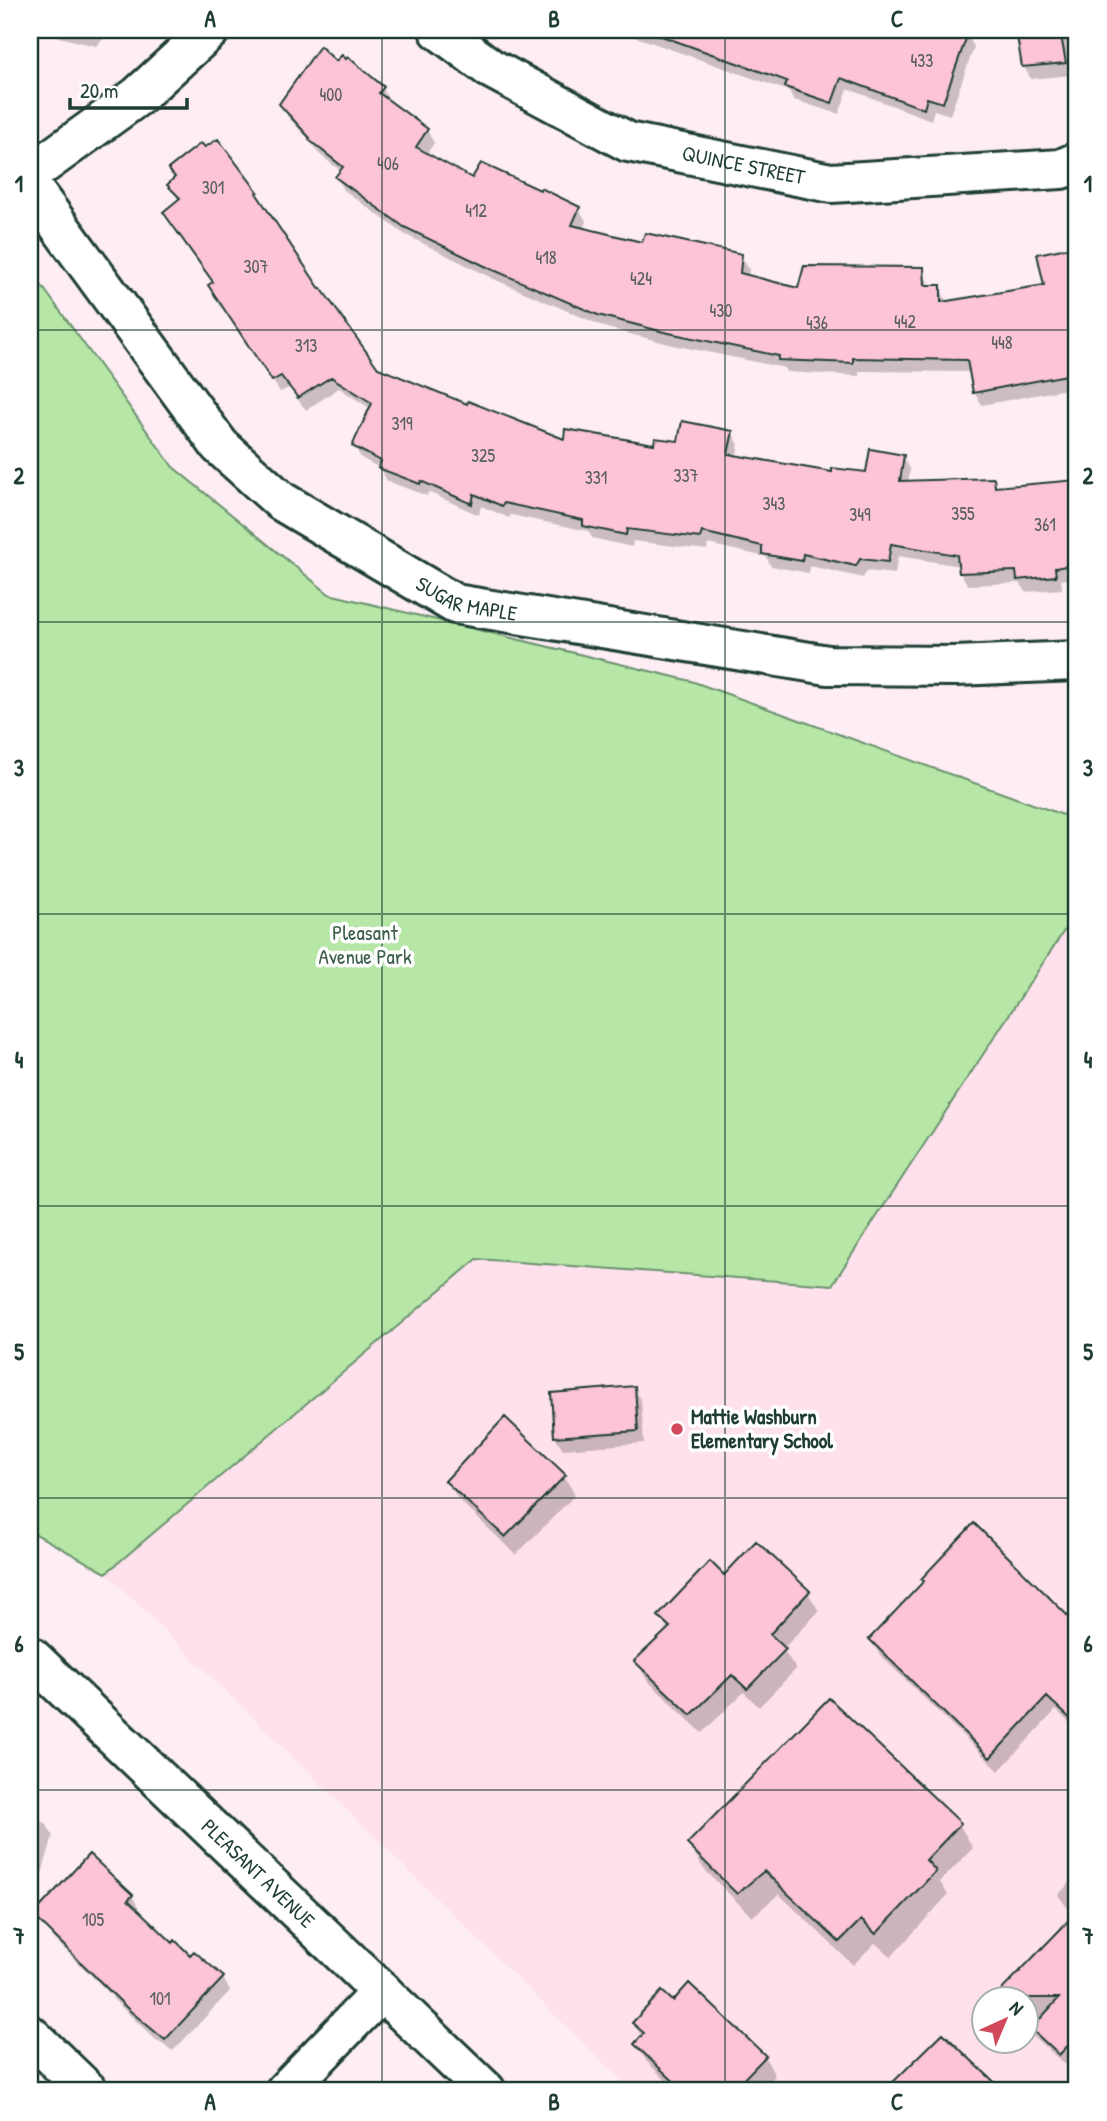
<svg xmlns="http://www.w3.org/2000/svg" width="1107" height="2121" viewBox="0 0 1107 2121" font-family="'Patrick Hand',sans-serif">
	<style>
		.built { fill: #fee1ec; fill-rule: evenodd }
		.green { fill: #b6e7a7; stroke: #6a926e; stroke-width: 2 }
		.shadow { fill: #0003 }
		.building { fill: #fdc4d9; stroke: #1f3d34; stroke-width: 2 }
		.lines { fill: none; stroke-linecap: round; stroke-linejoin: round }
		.minor-casing { stroke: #1f3d34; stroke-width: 44 }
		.minor { stroke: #fff; stroke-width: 38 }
		.grid { fill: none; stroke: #1f3d34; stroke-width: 2; stroke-opacity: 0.55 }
		.poi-dot { fill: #d1495b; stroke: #fff; stroke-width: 2.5 }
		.labels { text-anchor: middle; stroke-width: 7; stroke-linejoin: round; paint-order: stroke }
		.number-label { font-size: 18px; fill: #565f5d }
		.street-label { font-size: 21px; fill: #1f3d34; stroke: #fff }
		.park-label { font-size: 21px; fill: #3d5f4b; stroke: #fff }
		.poi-label { font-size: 21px; font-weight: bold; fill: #1f3d34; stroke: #fff; text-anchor: start }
		.neatline { fill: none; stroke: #1f3d34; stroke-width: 2.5 }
		.grid-label { font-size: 23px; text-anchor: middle; font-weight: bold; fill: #1f3d34 }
	</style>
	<rect width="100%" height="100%" fill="#feedf4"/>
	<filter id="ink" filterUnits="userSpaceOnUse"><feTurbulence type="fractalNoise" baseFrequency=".0143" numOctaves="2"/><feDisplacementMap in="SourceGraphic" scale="14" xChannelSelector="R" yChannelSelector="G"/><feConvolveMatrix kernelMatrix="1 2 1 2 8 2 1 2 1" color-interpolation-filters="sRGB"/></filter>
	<g filter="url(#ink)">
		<!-- built -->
		<path class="built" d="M 1077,911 L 1077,2091 L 632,2091 L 106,1573 L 477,1259 L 832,1285 ZM 984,1998 L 1026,1998 L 1026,2040 L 984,2040 Z"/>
		<!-- green -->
		<path class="green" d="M 30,282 L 42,286 L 173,467 L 329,594 L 691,681 L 1077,820 L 1077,911 L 832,1285 L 477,1259 L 106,1573 L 30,1531 Z"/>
		<!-- shadow -->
		<path class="shadow" d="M 52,30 L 113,30 L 96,46 L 59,37 Z
			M 591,30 L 611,30 L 609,37 Z
			M 616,30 L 867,30 L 894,41 L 898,30 L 954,30 L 967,34 L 974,47 L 950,115 L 934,110 L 931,120 L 848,89 L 839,114 L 794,100 L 789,91 Z
			M 1018,30 L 1077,30 L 1077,43 L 1073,44 L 1075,58 L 1069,59 L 1072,75 L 1031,79 L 1024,67 Z
			M 336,64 L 383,88 L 389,102 L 427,130 L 434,143 L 426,155 L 473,180 L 579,209 L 586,221 L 583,230 L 643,245 L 741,256 L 749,269 L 748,277 L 800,290 L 922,269 L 930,287 L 940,287 L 947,303 L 1046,286 L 1039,255 L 1077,248 L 1077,387 L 982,405 L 974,392 L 971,372 L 859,371 L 859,376 L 787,372 L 785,368 L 673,345 L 607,328 L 498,281 L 404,234 L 344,190 L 337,177 L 342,172 L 318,153 L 312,143 L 288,117 L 281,104 Z
			M 171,170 L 256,193 L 319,291 L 377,369 L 565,442 L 655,446 L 732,432 L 739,445 L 736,457 L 833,474 L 867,474 L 903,457 L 910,469 L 908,483 L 993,480 L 998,489 L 1077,480 L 1077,578 L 1061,580 L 1062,589 L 1026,592 L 1020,583 L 968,585 L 960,573 L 960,566 L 898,556 L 895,574 L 867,571 L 863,578 L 810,566 L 809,573 L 771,566 L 766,557 L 708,544 L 707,550 L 633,541 L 632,547 L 592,538 L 588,531 L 511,515 L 509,518 L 481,506 L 479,515 L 428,492 L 427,496 L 387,481 L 380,468 L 361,458 L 354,445 L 371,409 L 339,388 L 306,410 L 289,388 L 280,392 L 218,298 L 214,283 L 179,201 L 169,185 L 176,179 Z
			M 634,1388 L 641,1400 L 644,1443 L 563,1449 L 555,1437 Z
			M 564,1476 L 575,1495 L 516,1555 L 458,1499 L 447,1481 Z
			M 974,1526 L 1077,1627 L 1077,1730 L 1056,1710 L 999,1771 L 879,1654 L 871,1639 L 925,1582 Z
			M 808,1593 L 819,1611 L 783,1649 L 796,1669 L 759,1707 L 744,1692 L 702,1733 L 647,1680 L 637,1662 L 668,1631 L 660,1616 Z
			M 30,1795 L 38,1808 L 35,1819 L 46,1823 L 53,1836 L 41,1877 L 30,1875 Z
			M 959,1824 L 973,1848 L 940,1882 L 948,1895 L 891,1957 L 875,1943 L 853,1965 L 779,1894 L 752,1917 L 703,1868 L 689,1844 Z
			M 1077,1875 L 1077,2056 L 1067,2066 L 1026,2030 L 1026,1998 L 997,1998 L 1062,1931 L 1060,1927 L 1072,1914 L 1058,1895 Z
			M 132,1896 L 139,1908 L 137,1911 L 173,1946 L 190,1958 L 194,1954 L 223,1978 L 230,1991 L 173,2051 L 156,2040 L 114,2000 L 110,1994 L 54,1939 L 47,1927 Z
			M 673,2004 L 765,2057 L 775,2076 L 761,2091 L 677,2091 L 647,2062 L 636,2044 L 642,2037 L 634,2023 Z
			M 943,2035 L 996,2086 L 999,2091 L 887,2091 Z"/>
		<!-- building -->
		<path class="building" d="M 656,30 L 969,30 L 943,103 L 927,98 L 924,109 L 841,78 L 832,103 L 785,87 L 787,81 L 656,34 Z
			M 1016,30 L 1060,30 L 1066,63 L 1022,67 Z
			M 320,46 L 336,61 L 342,55 L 346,59 L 348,57 L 384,87 L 379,93 L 428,129 L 416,147 L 472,178 L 481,163 L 540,190 L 541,188 L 580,207 L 572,225 L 642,242 L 645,233 L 742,254 L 740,273 L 798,288 L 804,266 L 924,267 L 925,285 L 941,285 L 941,302 L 1044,285 L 1037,254 L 1077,246 L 1077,373 L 973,393 L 967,360 L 853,358 L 853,363 L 778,360 L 779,356 L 664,332 L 598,315 L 489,268 L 404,227 L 335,177 L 343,167 L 309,140 L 310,138 L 279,104 Z
			M 218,139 L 258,192 L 256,193 L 320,289 L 321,288 L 378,368 L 467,404 L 468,401 L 564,439 L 565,429 L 654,444 L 655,438 L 678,441 L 682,421 L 733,431 L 728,454 L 832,472 L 832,468 L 866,472 L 870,449 L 904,455 L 900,481 L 994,478 L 995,487 L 1077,480 L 1077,564 L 1055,568 L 1056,576 L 1017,580 L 1016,571 L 959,573 L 957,555 L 891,544 L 888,562 L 860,559 L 856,566 L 803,554 L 802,561 L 762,554 L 762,546 L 702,532 L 700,538 L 627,529 L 626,535 L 583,526 L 583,520 L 504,503 L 502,506 L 474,494 L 472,504 L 421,481 L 420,484 L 378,468 L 381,461 L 352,446 L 372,403 L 331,377 L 298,398 L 281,376 L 272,381 L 208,285 L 213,282 L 163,212 L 180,198 L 167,185 L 175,177 L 168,169 L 201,143 L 205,147 Z
			M 635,1386 L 638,1431 L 554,1437 L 551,1393 Z
			M 505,1417 L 566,1475 L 505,1537 L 445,1481 Z
			M 974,1523 L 1077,1625 L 1077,1725 L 1047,1697 L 990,1758 L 869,1639 L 924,1581 L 921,1579 Z
			M 756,1541 L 810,1591 L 770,1634 L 786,1649 L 747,1689 L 732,1675 L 691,1715 L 634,1661 L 670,1627 L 658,1616 L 710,1561 L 724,1575 Z
			M 829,1698 L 961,1823 L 926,1860 L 936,1871 L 876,1934 L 861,1920 L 839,1942 L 764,1871 L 737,1894 L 687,1844 Z
			M 89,1854 L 133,1895 L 128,1900 L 173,1943 L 175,1940 L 190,1955 L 194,1951 L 224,1977 L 165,2040 L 129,2010 L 33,1915 Z
			M 1077,1912 L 1077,2036 L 1059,2055 L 1031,2029 L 1059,1998 L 994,1998 Z
			M 689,1983 L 766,2056 L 732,2091 L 684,2091 L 634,2044 L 644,2033 L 632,2023 L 662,1991 L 673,2001 Z
			M 943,2033 L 971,2060 L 1004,2091 L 884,2091 Z"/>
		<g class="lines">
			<defs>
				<g id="minor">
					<path id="s1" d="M 439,30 L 490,68 L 628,142 L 831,183 L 1061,169 L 1077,162"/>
					<path d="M 30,174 L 138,96 L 210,30"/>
					<path id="s2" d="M 30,186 L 220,446 L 281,501 L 455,604 L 828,665 L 956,666 L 1077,661"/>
					<path id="s3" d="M 30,1656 L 486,2091"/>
					<path d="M 30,2035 L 88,2091"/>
					<path d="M 285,2091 L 382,1991"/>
				</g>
			</defs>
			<!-- minor casing -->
			<use href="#minor" class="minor-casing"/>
			<!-- minor -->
			<use href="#minor" class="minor"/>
		</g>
	</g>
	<!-- grid -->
	<path class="grid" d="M 382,30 L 382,2091M 725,30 L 725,2091M 30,330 L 1077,330M 30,622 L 1077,622M 30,914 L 1077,914M 30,1206 L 1077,1206M 30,1498 L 1077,1498M 30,1790 L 1077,1790"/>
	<!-- markers -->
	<circle class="poi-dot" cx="677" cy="1429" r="7"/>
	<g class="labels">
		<!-- number labels -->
		<g class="number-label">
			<text x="922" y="67">433</text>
			<text x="331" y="101">400</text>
			<text x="388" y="170">406</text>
			<text x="213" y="194">301</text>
			<text x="476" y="217">412</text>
			<text x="546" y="264">418</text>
			<text x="256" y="273">307</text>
			<text x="641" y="285">424</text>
			<text x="721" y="317">430</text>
			<text x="905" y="328">442</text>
			<text x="817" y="329">436</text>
			<text x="1002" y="349">448</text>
			<text x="306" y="352">313</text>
			<text x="402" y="430">319</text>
			<text x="483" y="462">325</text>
			<text x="686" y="482">337</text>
			<text x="596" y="484">331</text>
			<text x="774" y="510">343</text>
			<text x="963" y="520">355</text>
			<text x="860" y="521">349</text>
			<text x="1045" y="531">361</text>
			<text x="93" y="1926">105</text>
			<text x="160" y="2005">101</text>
		</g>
		<!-- street labels -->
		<g class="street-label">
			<text dy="7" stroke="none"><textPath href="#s1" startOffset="338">QUINCE STREET</textPath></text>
			<text dy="7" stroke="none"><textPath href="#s2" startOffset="616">SUGAR MAPLE</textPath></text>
			<text dy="7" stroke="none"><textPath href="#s3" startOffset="315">PLEASANT AVENUE</textPath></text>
		</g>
		<!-- park labels -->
		<g class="park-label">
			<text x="365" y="940">Pleasant<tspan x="365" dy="24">Avenue Park</tspan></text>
		</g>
		<!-- poi labels -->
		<g class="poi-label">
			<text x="691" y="1424">Mattie Washburn<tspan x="691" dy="24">Elementary School</tspan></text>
		</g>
	</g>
	<!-- margin -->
	<rect width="1107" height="2121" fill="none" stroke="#fff" stroke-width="77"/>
	<!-- north arrow -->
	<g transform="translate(1005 2020) rotate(44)"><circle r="33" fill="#ffffff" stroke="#a5b1ae" stroke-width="2"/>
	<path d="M0-5L12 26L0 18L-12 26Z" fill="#d1495b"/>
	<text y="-10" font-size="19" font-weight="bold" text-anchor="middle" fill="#1f3d34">N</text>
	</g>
	<!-- scale -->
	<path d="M70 98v10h117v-10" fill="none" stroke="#1f3d34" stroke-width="3.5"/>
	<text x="80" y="98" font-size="21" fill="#1f3d34" stroke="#ffffff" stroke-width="5" paint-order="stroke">20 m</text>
	<rect x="38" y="38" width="1030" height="2044" class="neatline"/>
	<g class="grid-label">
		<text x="210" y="27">A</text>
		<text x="554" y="27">B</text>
		<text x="897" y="27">C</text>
		<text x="19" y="192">1</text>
		<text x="1088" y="192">1</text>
		<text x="19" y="484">2</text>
		<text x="1088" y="484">2</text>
		<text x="19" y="776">3</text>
		<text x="1088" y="776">3</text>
		<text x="19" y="1068">4</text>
		<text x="1088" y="1068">4</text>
		<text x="19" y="1360">5</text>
		<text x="1088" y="1360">5</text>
		<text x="19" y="1652">6</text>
		<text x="1088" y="1652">6</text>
		<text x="19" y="1944">7</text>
		<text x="1088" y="1944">7</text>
		<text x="210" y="2110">A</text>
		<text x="554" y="2110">B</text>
		<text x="897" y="2110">C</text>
	</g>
</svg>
